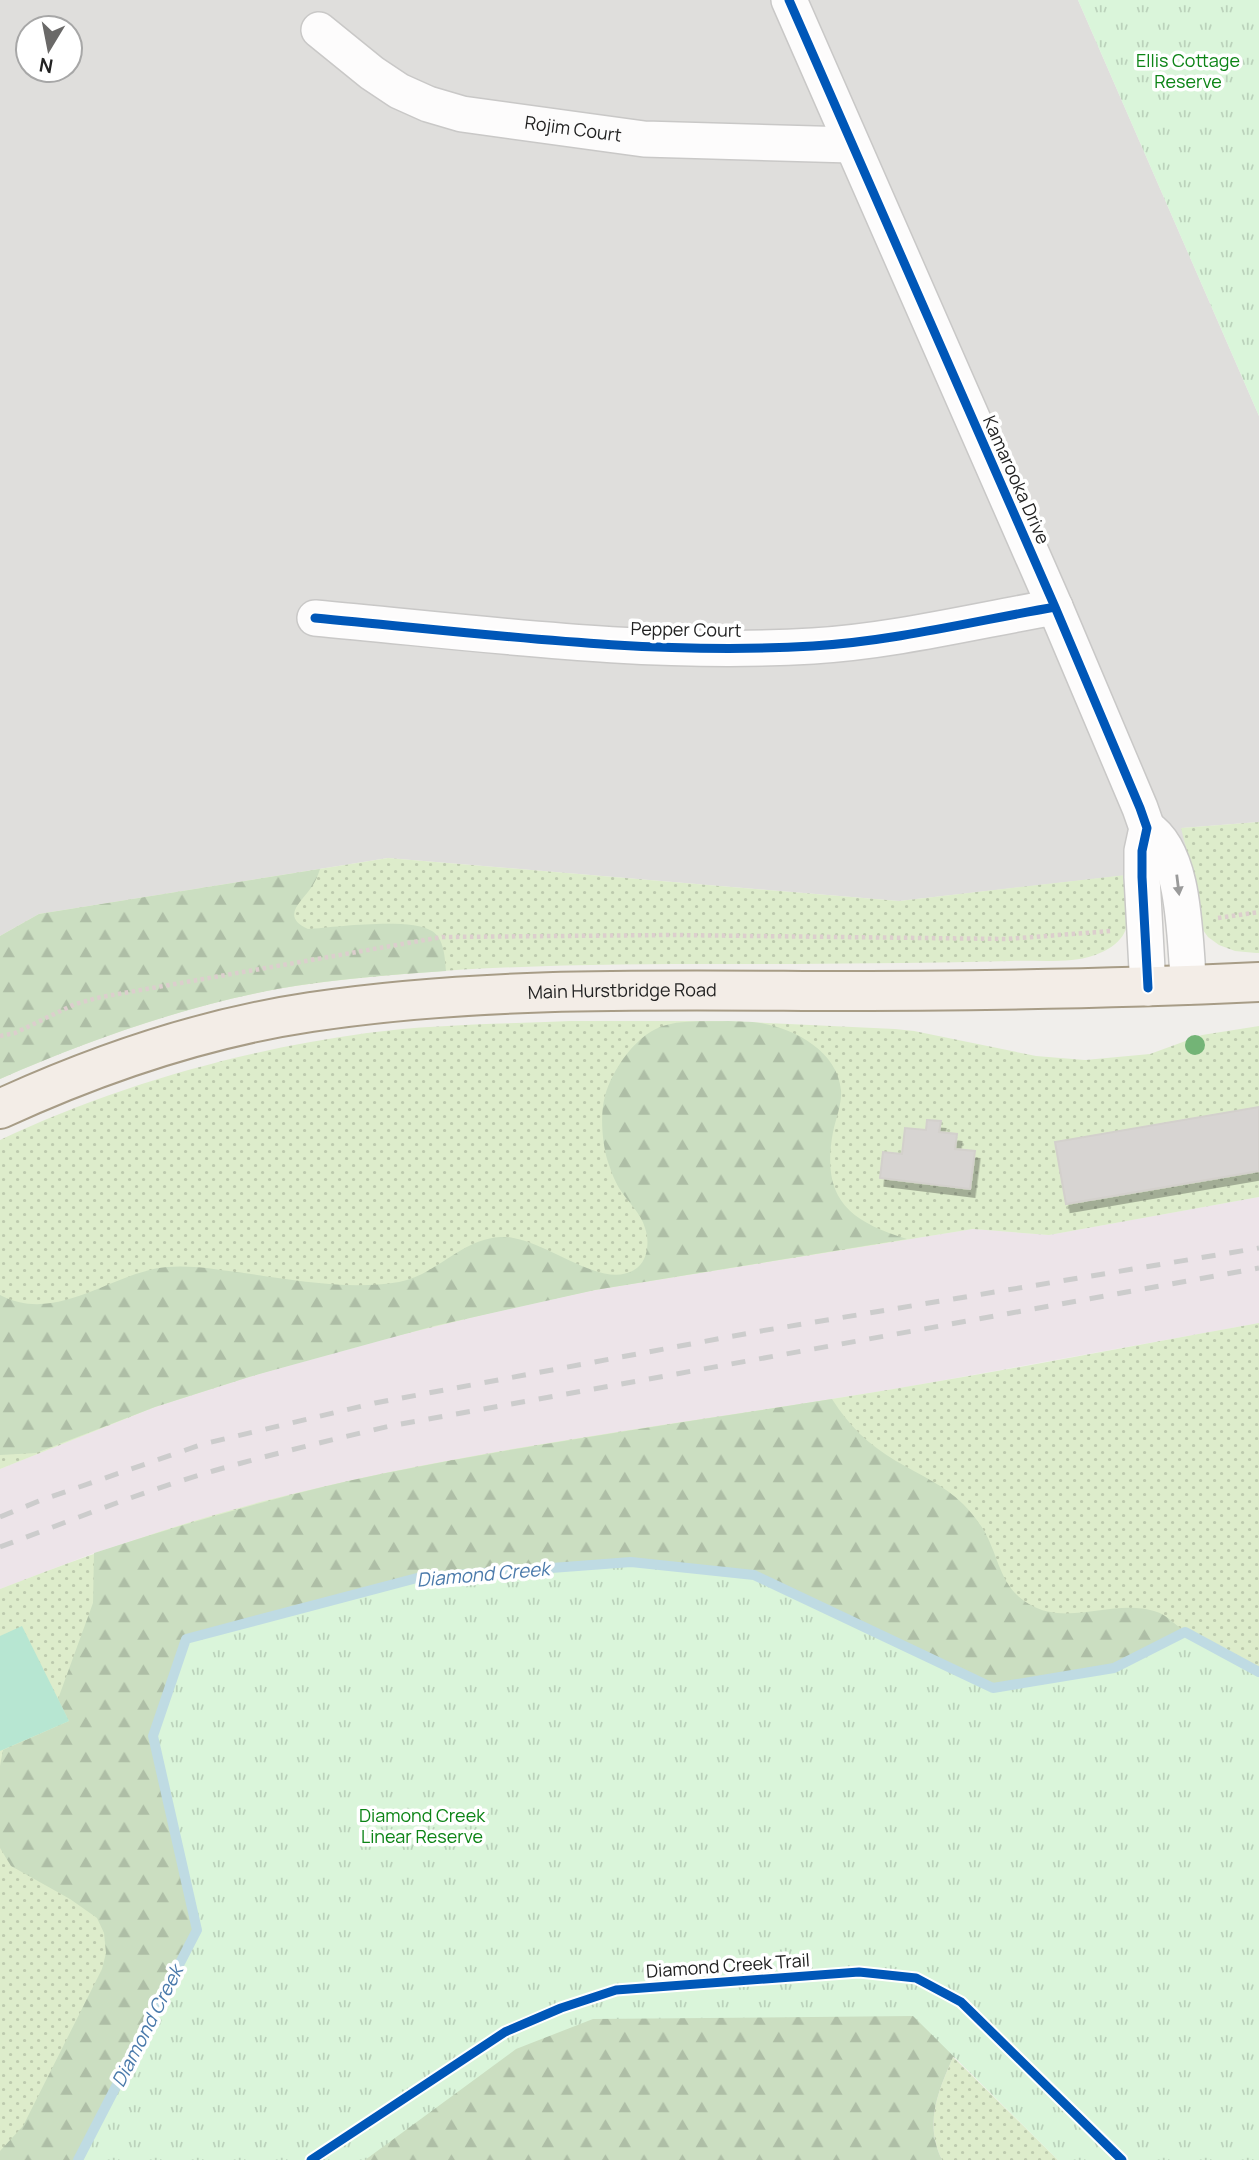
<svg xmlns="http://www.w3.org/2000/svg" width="1259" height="2160" viewBox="0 0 1259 2160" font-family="Manrope,sans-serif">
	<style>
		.residential { fill: #dfdedc; fill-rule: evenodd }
		.railway { fill: #ede4e9 }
		.grass { fill: url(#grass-dots) }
		.forest { fill: url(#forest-firs) }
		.park { fill: url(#park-tufts) }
		.pitch { fill: #b7e6d2 }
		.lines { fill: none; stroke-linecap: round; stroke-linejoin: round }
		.stream { stroke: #bfdbe3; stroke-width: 10 }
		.building { fill: #d7d4d2; stroke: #d3d0cc; stroke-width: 2; filter: url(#shadow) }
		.minor-casing { stroke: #c9c8c7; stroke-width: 38 }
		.primary-casing { stroke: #a79c86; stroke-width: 42 }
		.path { stroke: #dccecd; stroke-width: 4.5; stroke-dasharray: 3.5 3.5; stroke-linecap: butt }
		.minor { stroke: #fdfcfc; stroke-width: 35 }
		.primary { stroke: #f3ede7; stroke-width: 38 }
		.rail { stroke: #ccc; stroke-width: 5; stroke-dasharray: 14 14; stroke-linecap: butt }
		.cycleway-casing { stroke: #fff; stroke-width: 13 }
		.cycleway { stroke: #0057b8; stroke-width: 9 }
		.tree { fill: #73b476 }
		.oneway { fill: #9a9a9a }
		.labels { text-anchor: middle; stroke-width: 7; stroke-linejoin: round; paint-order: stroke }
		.park-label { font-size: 18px; fill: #0c8416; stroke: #fff }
		.street-label { font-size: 18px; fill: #222; stroke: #fff }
		.water-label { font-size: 19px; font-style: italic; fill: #4a7aab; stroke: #fff }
	</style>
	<defs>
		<pattern id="grass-dots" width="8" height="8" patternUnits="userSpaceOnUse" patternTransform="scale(1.75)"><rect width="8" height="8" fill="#ddeccb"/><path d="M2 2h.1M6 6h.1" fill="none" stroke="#bdcaae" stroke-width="1.8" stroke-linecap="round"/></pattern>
		<pattern id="forest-firs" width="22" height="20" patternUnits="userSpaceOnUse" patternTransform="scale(1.75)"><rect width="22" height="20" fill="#cbdec1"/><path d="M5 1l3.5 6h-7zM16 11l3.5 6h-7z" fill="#aebea6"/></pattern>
		<pattern id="park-tufts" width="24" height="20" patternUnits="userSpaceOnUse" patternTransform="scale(1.75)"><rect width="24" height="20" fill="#daf5da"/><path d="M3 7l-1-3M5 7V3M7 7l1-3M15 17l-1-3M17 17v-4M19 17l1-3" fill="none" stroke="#bbd2bb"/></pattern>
		<filter id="shadow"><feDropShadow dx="4.5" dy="8" stdDeviation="0" flood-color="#0004"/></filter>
	</defs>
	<rect width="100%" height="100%" fill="#f0eeeb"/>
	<!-- residential -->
	<path class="residential" d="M 0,0 L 1078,0 L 1259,416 L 1259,822 L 1182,828 L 1191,868 L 899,901 L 388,858 L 39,914 L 0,936 ZM 28,28 L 70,28 L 70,70 L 28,70 Z"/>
	<!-- railway -->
	<path class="railway" d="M 1259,1197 L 1259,1323 L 900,1388 L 525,1448 L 385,1474 L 188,1523 L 94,1553 L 0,1589 L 0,1469 L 155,1407 L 249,1377 L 434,1326 L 595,1290 L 973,1229 L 1049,1235 Z"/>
	<!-- grass -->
	<path class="grass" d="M 1259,822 L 1259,953 L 1256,953 L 1235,951 L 1219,945 L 1208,937 L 1200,926 L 1191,868 L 1181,828 Z
		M 388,858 L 899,901 L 1126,875 C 1129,912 1138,939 1095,955 C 1070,964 1037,960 1011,961 C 938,963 865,963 792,964 C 666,964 541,963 416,973 C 369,977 322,981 277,989 C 181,1007 89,1040 0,1079 L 0,936 L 39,914 Z
		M 570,1021 L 728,1021 L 895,1029 L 914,1031 L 1036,1056 L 1085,1060 L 1150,1054 L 1202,1035 L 1259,1026 L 1259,1197 L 1049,1235 L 973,1229 L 595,1290 L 515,1307 L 343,1349 L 249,1377 L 155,1407 L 0,1469 L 0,1140 C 114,1086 242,1050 367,1033 C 434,1024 502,1024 570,1021 Z
		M 1259,1323 L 1259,1672 L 1185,1633 L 197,1930 L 0,2160 L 0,1589 C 87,1555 174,1525 264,1501 C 454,1452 651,1428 844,1397 C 983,1375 1121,1348 1259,1323 Z
		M 953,2057 L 1058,2160 L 942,2160 C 924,2123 938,2092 953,2057 Z"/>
	<!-- forest -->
	<path class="forest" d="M 320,869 C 318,875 316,880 313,885 C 303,901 279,916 308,929 C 336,927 410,917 432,931 C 444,938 445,958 446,971 C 390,975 333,979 277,989 C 182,1007 89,1040 0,1079 L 0,936 L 39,914 Z
		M 728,1021 C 739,1022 750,1021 760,1023 C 795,1029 837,1051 841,1090 C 842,1104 836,1118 833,1132 C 821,1197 847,1221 907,1239 L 595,1290 L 434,1326 L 249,1377 L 155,1407 L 36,1453 L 0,1455 L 0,1295 C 57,1325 112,1272 167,1267 C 190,1265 214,1269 236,1272 C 289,1279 346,1291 399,1282 C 436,1275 462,1239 500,1237 C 543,1235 599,1291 634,1270 C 648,1262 650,1242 645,1228 C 641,1213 627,1201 619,1188 C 614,1180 610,1168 607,1159 C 602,1140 600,1114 605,1096 C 612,1070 635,1037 660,1027 C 681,1019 706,1022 728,1021 Z
		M 832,1399 C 849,1426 869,1445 896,1461 C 920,1475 944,1485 963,1504 C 970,1511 978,1521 983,1529 C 999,1555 999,1587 1029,1604 C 1067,1627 1113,1599 1154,1611 C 1169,1615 1176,1627 1189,1634 C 1212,1648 1236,1660 1259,1672 L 1259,2160 L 953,2057 C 938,2092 924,2123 942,2160 L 0,2160 L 0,2151 L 23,2126 L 102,1969 L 106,1953 L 104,1933 L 97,1918 L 70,1899 L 11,1866 L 0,1848 L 0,1766 L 3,1750 L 69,1721 L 58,1699 L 93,1603 L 94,1553 C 190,1522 287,1493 386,1473 C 534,1443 683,1423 832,1399 Z"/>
	<!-- park -->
	<path class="park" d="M 1078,0 L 1259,0 L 1259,416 Z
		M 631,1562 L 754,1575 L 993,1688 L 1114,1668 L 1185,1632 L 1259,1672 L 1259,2160 L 1058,2160 L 913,2016 L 593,2019 L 516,2049 L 365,2160 L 78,2160 L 197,1930 L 153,1736 L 186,1639 L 417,1578 Z"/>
	<!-- pitch -->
	<path class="pitch" d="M 22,1626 L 69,1721 L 0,1751 L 0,1636 Z"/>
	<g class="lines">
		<!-- stream -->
		<path class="stream" d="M 78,2160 L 197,1930 L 153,1736 L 186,1639 L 417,1578 L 631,1562 L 754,1575 L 993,1688 L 1114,1668 L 1185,1632 L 1259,1672"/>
	</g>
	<!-- building -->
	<path class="building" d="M 1259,1107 L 1259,1171 L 1066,1204 L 1055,1142 Z
		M 927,1120 L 941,1121 L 939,1132 L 957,1134 L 955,1149 L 975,1151 L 970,1189 L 880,1178 L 883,1152 L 902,1154 L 905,1128 L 926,1130 Z"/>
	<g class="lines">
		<defs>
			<g id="minor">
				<path d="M 789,0 L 1055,607 L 1140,808 L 1147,828 L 1142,851 L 1142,877 L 1148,988"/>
				<path id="s1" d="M 319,30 L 372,73 L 399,91 L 428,104 L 462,114 L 644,139 L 851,145"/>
				<path d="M 315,618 C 480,633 647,656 813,646 C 894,641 975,621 1055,607"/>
				<path d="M 1147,828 C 1187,854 1184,941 1189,986"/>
			</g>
			<g id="primary">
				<path id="s2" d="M 0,1109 C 98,1064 204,1028 311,1012 C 478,987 649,990 817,991 C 964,991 1112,989 1259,982"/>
			</g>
		</defs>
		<!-- minor casing -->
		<use href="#minor" class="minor-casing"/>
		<!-- primary casing -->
		<use href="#primary" class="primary-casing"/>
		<!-- path -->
		<path class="path" d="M 1218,918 L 1259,912
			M 0,1036 L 15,1033 L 75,1004 L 101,997 L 442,937 L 673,935 L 1007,939 L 1111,931"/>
		<!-- minor -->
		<use href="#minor" class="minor"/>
		<!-- primary -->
		<use href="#primary" class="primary"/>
		<!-- rail -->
		<path class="rail" d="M 0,1517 L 39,1501 L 203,1444 L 375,1403 L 755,1332 L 1259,1248
			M 0,1547 C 70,1521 140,1492 213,1471 C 272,1454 331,1440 390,1426 L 1259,1268"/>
		<defs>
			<path id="cycleway" d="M 789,0 L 1055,607 L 1140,808 L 1147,828 L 1142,851 L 1142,877 L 1148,988
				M 315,618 C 480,633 647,656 813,646 C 894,641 975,621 1055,607
				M 311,2160 L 505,2032 L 561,2008 L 616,1990 L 859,1972 L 916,1978 L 961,2002 L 1122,2160"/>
		</defs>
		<!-- cycleway casing -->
		<use href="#cycleway" class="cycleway-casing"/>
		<!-- cycleway -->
		<use href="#cycleway" class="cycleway"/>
	</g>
	<!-- trees -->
	<circle class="tree" cx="1195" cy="1045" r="10"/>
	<!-- one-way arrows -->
	<defs><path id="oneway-solid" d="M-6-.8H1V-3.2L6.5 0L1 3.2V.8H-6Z" transform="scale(1.75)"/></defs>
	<use class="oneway" href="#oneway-solid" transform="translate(1178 885) rotate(83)"/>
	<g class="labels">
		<!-- park labels -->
		<g class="park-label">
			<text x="1188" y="67">Ellis Cottage<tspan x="1188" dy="21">Reserve</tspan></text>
			<text x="422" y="1822">Diamond Creek<tspan x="422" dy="21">Linear Reserve</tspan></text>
		</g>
		<!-- street labels -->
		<g class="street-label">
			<text dy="6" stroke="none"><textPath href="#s1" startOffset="280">Rojim Court</textPath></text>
			<text transform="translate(1016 480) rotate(66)" y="6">Kamarooka Drive</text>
			<text transform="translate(686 630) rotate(1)" y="6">Pepper Court</text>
			<text dy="6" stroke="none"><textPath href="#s2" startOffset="639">Main Hurstbridge Road</textPath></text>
			<text transform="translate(728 1966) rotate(-4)" y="6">Diamond Creek Trail</text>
		</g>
		<!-- water labels -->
		<g class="water-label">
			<text transform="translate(483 1574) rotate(-5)" y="7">Diamond Creek</text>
			<text transform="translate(147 2026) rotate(-63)" y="7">Diamond Creek</text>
		</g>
	</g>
	<!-- north arrow -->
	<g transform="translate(49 49) rotate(190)"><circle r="33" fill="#ffffff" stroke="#a7a7a7" stroke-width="2"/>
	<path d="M0-5L12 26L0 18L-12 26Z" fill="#6a6968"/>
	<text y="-10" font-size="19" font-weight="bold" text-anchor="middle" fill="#222222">N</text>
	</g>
</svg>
